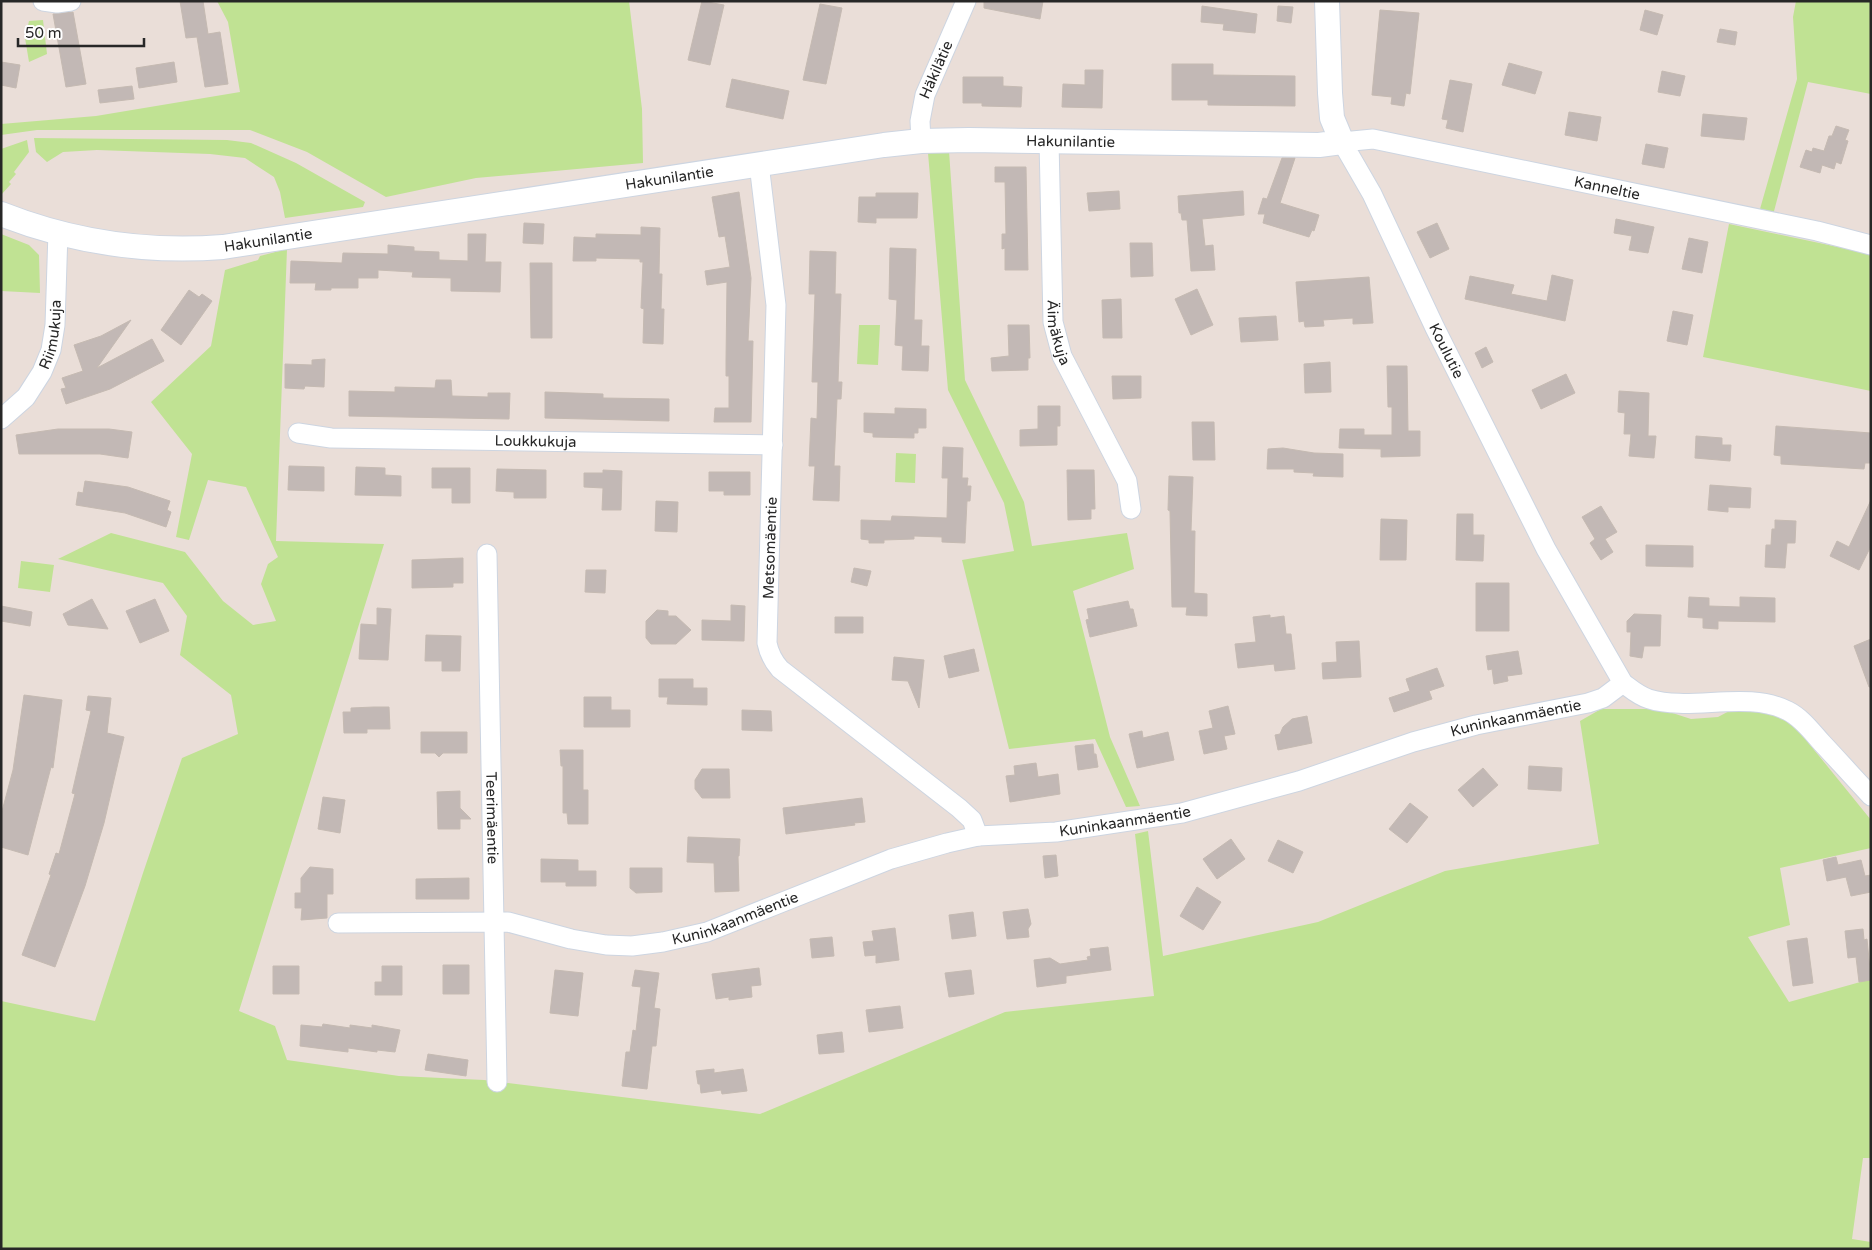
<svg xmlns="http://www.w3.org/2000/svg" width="1872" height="1250" viewBox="0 0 1872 1250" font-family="'Varela Round',sans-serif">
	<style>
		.green { fill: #c0e293 }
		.building { fill: #c2b8b5; stroke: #c5bab2 }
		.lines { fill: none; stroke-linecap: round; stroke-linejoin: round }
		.minor-casing { stroke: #cdd5e1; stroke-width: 21 }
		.tertiary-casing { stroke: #cdd5e1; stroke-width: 26 }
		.minor { stroke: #fff; stroke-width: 19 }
		.tertiary { stroke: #fff; stroke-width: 24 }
		.labels { text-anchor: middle; stroke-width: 4; stroke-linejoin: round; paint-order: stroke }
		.street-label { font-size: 15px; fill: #272727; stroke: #fff }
	</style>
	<rect width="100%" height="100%" fill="#eaded8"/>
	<!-- green -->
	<path class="green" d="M 217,1 L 629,1 L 642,109 L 643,163 L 476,178 L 386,197 L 307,152 L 250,130 L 37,130 L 1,135 L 1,124 L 96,116 L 240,92 L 228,22 Z
		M 1796,1 L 1871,1 L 1871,94 L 1808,82 L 1773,215 L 1760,209 L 1797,79 L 1793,17 Z
		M 43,20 L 47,54 L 29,62 L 25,38 L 29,21 Z
		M 34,138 L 227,140 L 251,143 L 296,163 L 365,202 L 363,207 L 285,218 L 280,192 L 274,177 L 245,158 L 210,154 L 97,150 L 63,152 L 47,162 L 36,152 Z
		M 27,140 L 29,152 L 14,172 L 16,174 L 9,182 L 11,184 L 1,195 L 1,149 Z
		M 949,151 L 965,380 L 1024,502 L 1032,546 L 1127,533 L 1134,569 L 1073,591 L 1110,737 L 1140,806 L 1126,807 L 1095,739 L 1009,749 L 962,560 L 1014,551 L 1004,503 L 948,390 L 928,153 Z
		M 1729,224 L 1871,254 L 1871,391 L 1703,357 Z
		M 1,234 L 29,245 L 39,255 L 40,293 L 1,291 Z
		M 287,249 L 276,541 L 384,544 L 239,1011 L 275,1026 L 287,1060 L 399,1076 L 484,1080 L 760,1114 L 1005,1012 L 1154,996 L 1135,834 L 1148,831 L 1163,956 L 1318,922 L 1445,871 L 1599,844 L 1580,721 L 1601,709 L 1660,709 L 1691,719 L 1718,717 L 1733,709 L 1771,713 L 1785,718 L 1798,730 L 1871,820 L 1871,848 L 1780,868 L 1790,925 L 1748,937 L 1789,1002 L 1871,979 L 1871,1158 L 1863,1158 L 1852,1239 L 1871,1242 L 1871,1249 L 1,1249 L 1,1001 L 95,1021 L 143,873 L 182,758 L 238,734 L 231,695 L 180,655 L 187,616 L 163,583 L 58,559 L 111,533 L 185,552 L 223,601 L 253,625 L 276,621 L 261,584 L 268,564 L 278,557 L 246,487 L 208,480 L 189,540 L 176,537 L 192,454 L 151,402 L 211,346 L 225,270 L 258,260 L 260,256 Z
		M 859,325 L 880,325 L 878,365 L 857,364 Z
		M 896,453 L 916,454 L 915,483 L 895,482 Z
		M 21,561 L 54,565 L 50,592 L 18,588 Z"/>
	<!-- building -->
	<path class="building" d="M 180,1 L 203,1 L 208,34 L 220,32 L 228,84 L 205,87 L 197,37 L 186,38 Z
		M 702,1 L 724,5 L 710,65 L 688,60 Z
		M 984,1 L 1043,1 L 1040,19 L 984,8 Z
		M 820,4 L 842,8 L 826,84 L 803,80 Z
		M 1202,6 L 1257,14 L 1255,33 L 1223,30 L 1224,24 L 1201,22 Z
		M 1278,6 L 1293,7 L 1291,23 L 1277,21 Z
		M 1380,10 L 1419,13 L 1410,94 L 1406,93 L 1404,106 L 1391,104 L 1392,97 L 1372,95 Z
		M 1645,10 L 1663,15 L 1657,35 L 1640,30 Z
		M 73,12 L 86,84 L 66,87 L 53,14 Z
		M 1720,29 L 1737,32 L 1735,45 L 1717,42 Z
		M 1,62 L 20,65 L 16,88 L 1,85 Z
		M 174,62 L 177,82 L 139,88 L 136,68 Z
		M 1509,63 L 1542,72 L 1535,94 L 1502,85 Z
		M 1172,64 L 1213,64 L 1213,75 L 1295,76 L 1295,106 L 1208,105 L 1208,100 L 1172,100 Z
		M 1085,70 L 1103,70 L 1102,108 L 1062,107 L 1063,84 L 1085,85 Z
		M 1662,71 L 1685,76 L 1680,96 L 1658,92 Z
		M 963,77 L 1003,77 L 1003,86 L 1022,87 L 1021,107 L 982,106 L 982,103 L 963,103 Z
		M 732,79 L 789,91 L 783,119 L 726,107 Z
		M 1450,80 L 1472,84 L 1463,132 L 1446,128 L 1448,120 L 1442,119 Z
		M 132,86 L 134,99 L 100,103 L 98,90 Z
		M 1569,112 L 1601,117 L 1597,141 L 1565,135 Z
		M 1703,114 L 1747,118 L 1744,140 L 1701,136 Z
		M 1836,126 L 1849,130 L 1845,140 L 1848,141 L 1841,164 L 1836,162 L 1834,169 L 1822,165 L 1820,173 L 1800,167 L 1806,150 L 1812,152 L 1813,148 L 1824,151 L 1829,136 L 1832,136 Z
		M 1646,144 L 1668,148 L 1664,168 L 1642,164 Z
		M 1282,158 L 1295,158 L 1280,203 L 1319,215 L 1314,231 L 1312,230 L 1309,237 L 1263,223 L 1265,214 L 1258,214 L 1263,198 L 1267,199 Z
		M 995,167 L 1026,167 L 1028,270 L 1005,270 L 1005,248 L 1002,249 L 1002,234 L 1006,234 L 1005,182 L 995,182 Z
		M 1119,191 L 1120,209 L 1089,211 L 1087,193 Z
		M 1243,191 L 1244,215 L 1202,219 L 1205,246 L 1213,245 L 1215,270 L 1191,271 L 1187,220 L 1182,220 L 1181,213 L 1179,213 L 1178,196 Z
		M 739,192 L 751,278 L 748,341 L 753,341 L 751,422 L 714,422 L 715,408 L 729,408 L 729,376 L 726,376 L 726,361 L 727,282 L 707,285 L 705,271 L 730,267 L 725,236 L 719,237 L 712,197 Z
		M 876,193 L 918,193 L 917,218 L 876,218 L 876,223 L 858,222 L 859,197 L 876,197 Z
		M 1616,219 L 1654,227 L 1648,253 L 1629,250 L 1632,236 L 1614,233 Z
		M 524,223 L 544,224 L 543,244 L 523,243 Z
		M 1437,223 L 1449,249 L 1430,258 L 1417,232 Z
		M 641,227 L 660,228 L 659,274 L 662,274 L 661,309 L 664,309 L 663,344 L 643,343 L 644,309 L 641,308 L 643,262 L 640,262 L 640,259 L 596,258 L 596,261 L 573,261 L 574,237 L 596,238 L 596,234 L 641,235 Z
		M 468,234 L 486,234 L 485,262 L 501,262 L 500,292 L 451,291 L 451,278 L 412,277 L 413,272 L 378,270 L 378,278 L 358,278 L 358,288 L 331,288 L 331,290 L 315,290 L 316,283 L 290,283 L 291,261 L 342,263 L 343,253 L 388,254 L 388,245 L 414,247 L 414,251 L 439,252 L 439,260 L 468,261 Z
		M 1689,238 L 1708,242 L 1702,273 L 1682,269 Z
		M 1130,243 L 1152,243 L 1153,276 L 1131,277 Z
		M 890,248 L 916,249 L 914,320 L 922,320 L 921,346 L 929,346 L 928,371 L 902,370 L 903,346 L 895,345 L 897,300 L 889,299 Z
		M 810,251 L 836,252 L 835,294 L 841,294 L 838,382 L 842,382 L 841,399 L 837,399 L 834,466 L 840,466 L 839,501 L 813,500 L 815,466 L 809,466 L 811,418 L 817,419 L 818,382 L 812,382 L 815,294 L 809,294 Z
		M 530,263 L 552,263 L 552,338 L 531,338 Z
		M 1552,275 L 1573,280 L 1565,321 L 1465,299 L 1470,276 L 1514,285 L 1511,294 L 1547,301 Z
		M 1369,277 L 1373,323 L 1353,324 L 1353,318 L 1323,320 L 1324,326 L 1305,327 L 1304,321 L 1299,322 L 1296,282 Z
		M 1197,289 L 1213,325 L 1191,335 L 1175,299 Z
		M 189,290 L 199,297 L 202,294 L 212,301 L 181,345 L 161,330 Z
		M 1121,299 L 1122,338 L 1103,338 L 1102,300 Z
		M 1673,311 L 1693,315 L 1687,345 L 1667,341 Z
		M 1276,316 L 1278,340 L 1241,342 L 1239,318 Z
		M 131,320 L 97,368 L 152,339 L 164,361 L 110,389 L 66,404 L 61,389 L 66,388 L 62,378 L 83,371 L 74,345 L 101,336 Z
		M 1008,325 L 1029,325 L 1030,358 L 1028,358 L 1028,370 L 992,371 L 991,358 L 1009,356 Z
		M 1486,347 L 1493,362 L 1482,368 L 1475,353 Z
		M 325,359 L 324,387 L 305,386 L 304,389 L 285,388 L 285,364 L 312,365 L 312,360 Z
		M 1330,362 L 1331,392 L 1305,393 L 1304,364 Z
		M 1387,366 L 1407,366 L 1408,431 L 1420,431 L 1420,456 L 1381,457 L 1381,449 L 1339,448 L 1340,429 L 1364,429 L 1364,435 L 1392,435 L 1392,407 L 1388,407 Z
		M 1566,374 L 1575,393 L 1541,409 L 1532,390 Z
		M 1112,376 L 1141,376 L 1141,398 L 1113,399 Z
		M 436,380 L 451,380 L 452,396 L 488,397 L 488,393 L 510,393 L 509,419 L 349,416 L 349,391 L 395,392 L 395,387 L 435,388 Z
		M 1619,391 L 1649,393 L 1648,436 L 1656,436 L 1654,458 L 1629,456 L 1631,434 L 1624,434 L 1625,413 L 1618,412 Z
		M 545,392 L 603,394 L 603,398 L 669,399 L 669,421 L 545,418 Z
		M 1038,406 L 1060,406 L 1060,426 L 1057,426 L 1057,445 L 1020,446 L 1020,430 L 1038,429 Z
		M 895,408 L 926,409 L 926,428 L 918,428 L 918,433 L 914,433 L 914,438 L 873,437 L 873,433 L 864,432 L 864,413 L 895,414 Z
		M 1192,422 L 1214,422 L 1215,460 L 1193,460 Z
		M 1776,426 L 1871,433 L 1871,463 L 1865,463 L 1864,469 L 1781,464 L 1781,456 L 1774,455 Z
		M 58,429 L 109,429 L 132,432 L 128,458 L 100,454 L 19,454 L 16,435 Z
		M 1696,436 L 1722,438 L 1722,445 L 1731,445 L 1730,461 L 1695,458 Z
		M 943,447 L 963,448 L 962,478 L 968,478 L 967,486 L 971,486 L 970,501 L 967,501 L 965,543 L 942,542 L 942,537 L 914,536 L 914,539 L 884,540 L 884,543 L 869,543 L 869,540 L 861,539 L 861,520 L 891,521 L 892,516 L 947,518 L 948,478 L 942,478 Z
		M 1283,448 L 1314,453 L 1343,454 L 1343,477 L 1313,476 L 1314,473 L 1294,472 L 1294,469 L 1267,469 L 1268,449 Z
		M 289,466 L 324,467 L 324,491 L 288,490 Z
		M 356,467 L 385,468 L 385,475 L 401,476 L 401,496 L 355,495 Z
		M 432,468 L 470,468 L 470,503 L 452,503 L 452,488 L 432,488 Z
		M 497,469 L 546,470 L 546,498 L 514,498 L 514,492 L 496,491 Z
		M 603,470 L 622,471 L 621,510 L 602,510 L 603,488 L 584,487 L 584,473 L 603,473 Z
		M 1067,470 L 1094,470 L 1095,509 L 1091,509 L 1091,519 L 1068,520 Z
		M 709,472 L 750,472 L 750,495 L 724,495 L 724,491 L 709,491 Z
		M 1169,476 L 1193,477 L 1191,531 L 1195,531 L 1194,593 L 1207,594 L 1207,616 L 1186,615 L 1187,607 L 1172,607 L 1170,511 L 1168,510 Z
		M 85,481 L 128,487 L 170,501 L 167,510 L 171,512 L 166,527 L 125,513 L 76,505 L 78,492 L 83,493 Z
		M 1710,485 L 1751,488 L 1750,508 L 1728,507 L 1728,512 L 1708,510 Z
		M 1871,500 L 1871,546 L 1859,570 L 1830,556 L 1837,541 L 1849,547 Z
		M 656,501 L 678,502 L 677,532 L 655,531 Z
		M 1601,506 L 1617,532 L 1605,539 L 1613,552 L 1601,560 L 1590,543 L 1595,539 L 1582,517 Z
		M 1457,514 L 1473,514 L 1473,535 L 1484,535 L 1483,561 L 1456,560 Z
		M 1381,519 L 1407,520 L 1406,560 L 1380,560 Z
		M 1775,520 L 1796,521 L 1795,543 L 1787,543 L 1785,568 L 1765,567 L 1766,545 L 1771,545 L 1772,529 L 1775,529 Z
		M 1646,545 L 1693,546 L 1693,567 L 1646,566 Z
		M 463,558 L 463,583 L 453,583 L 453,587 L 412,588 L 412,560 Z
		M 854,568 L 871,571 L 867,586 L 851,582 Z
		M 586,570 L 606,570 L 605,593 L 585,592 Z
		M 1476,583 L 1509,583 L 1509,631 L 1476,631 Z
		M 1689,597 L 1709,598 L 1709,606 L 1740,607 L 1740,597 L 1775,598 L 1775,622 L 1718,621 L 1718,629 L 1703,628 L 1703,618 L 1688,617 Z
		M 92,599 L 108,629 L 68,625 L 63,614 Z
		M 155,599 L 169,631 L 140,643 L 126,611 Z
		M 1128,601 L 1130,609 L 1133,609 L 1137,626 L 1090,637 L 1086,620 L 1089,619 L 1087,609 Z
		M 731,605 L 745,606 L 744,641 L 702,640 L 702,620 L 731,621 Z
		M 1,606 L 32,612 L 30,626 L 1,621 Z
		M 377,608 L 391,609 L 388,660 L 359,659 L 361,624 L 377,625 Z
		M 657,610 L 668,611 L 668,616 L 676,616 L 691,630 L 676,644 L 651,644 L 646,638 L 646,621 Z
		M 1634,614 L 1661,615 L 1660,646 L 1644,646 L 1642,658 L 1630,656 L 1631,632 L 1627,632 L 1627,621 Z
		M 1270,615 L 1270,618 L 1284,616 L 1286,634 L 1291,634 L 1295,669 L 1275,671 L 1274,664 L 1238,668 L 1235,644 L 1256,642 L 1253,617 Z
		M 835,617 L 863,617 L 863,633 L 835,633 Z
		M 426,635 L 461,636 L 460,671 L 442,671 L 442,661 L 425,661 Z
		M 1871,639 L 1871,687 L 1869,687 L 1854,646 Z
		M 1359,641 L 1361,677 L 1323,679 L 1322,663 L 1337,662 L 1336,642 Z
		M 974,649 L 979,671 L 949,678 L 944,656 Z
		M 1518,651 L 1522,674 L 1507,676 L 1508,681 L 1494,684 L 1492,669 L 1488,670 L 1486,656 Z
		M 894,657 L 924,660 L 919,708 L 908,681 L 892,680 Z
		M 1437,668 L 1444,686 L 1429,691 L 1432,699 L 1394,712 L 1389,698 L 1410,691 L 1406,679 Z
		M 659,679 L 693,679 L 693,688 L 707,688 L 707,705 L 667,704 L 668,697 L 659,697 Z
		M 24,695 L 62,700 L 53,768 L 51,767 L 28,855 L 1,847 L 1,815 L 13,770 Z
		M 88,696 L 111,698 L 107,733 L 124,737 L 104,823 L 85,886 L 55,967 L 22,955 L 51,875 L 49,874 L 56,853 L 59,854 L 75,794 L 72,793 L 91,711 L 86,710 Z
		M 584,697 L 611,697 L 611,710 L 630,710 L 630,727 L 584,727 Z
		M 1228,706 L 1235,734 L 1224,736 L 1227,749 L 1204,754 L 1199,731 L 1213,728 L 1209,711 Z
		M 374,707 L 389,707 L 390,729 L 367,729 L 367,733 L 344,733 L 343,712 L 351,712 L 351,708 Z
		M 742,710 L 771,711 L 772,731 L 742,730 Z
		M 1307,716 L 1312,743 L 1278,750 L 1275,735 L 1280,734 L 1283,727 L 1292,719 Z
		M 1142,731 L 1143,738 L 1168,732 L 1174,760 L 1137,768 L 1129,734 Z
		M 421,732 L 467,732 L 467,753 L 443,753 L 439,757 L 435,753 L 421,753 Z
		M 1093,744 L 1094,754 L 1096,754 L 1098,767 L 1078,770 L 1075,746 Z
		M 560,750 L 583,750 L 583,790 L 588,790 L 588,824 L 568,824 L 567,813 L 563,813 L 563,766 L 561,766 Z
		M 1036,763 L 1038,777 L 1058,774 L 1060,794 L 1010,802 L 1006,776 L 1015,775 L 1014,766 Z
		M 1529,766 L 1562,768 L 1561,791 L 1528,789 Z
		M 1483,768 L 1498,785 L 1473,807 L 1458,790 Z
		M 702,769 L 729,769 L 730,798 L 702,798 L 695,789 L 695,780 Z
		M 460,791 L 460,808 L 471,819 L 460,819 L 460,829 L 438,829 L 437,792 Z
		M 323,797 L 345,800 L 340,833 L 318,829 Z
		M 862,798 L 865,822 L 854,823 L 855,825 L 786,834 L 783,808 Z
		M 1410,803 L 1428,817 L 1407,843 L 1389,829 Z
		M 688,837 L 740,839 L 739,856 L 738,856 L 739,891 L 715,892 L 714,863 L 687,862 Z
		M 1231,839 L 1245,859 L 1217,879 L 1203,859 Z
		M 1278,840 L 1303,852 L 1293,873 L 1268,861 Z
		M 1056,855 L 1058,876 L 1045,878 L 1043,856 Z
		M 1836,857 L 1838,865 L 1861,860 L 1865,876 L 1871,875 L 1871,892 L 1851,896 L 1846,877 L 1827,881 L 1823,860 Z
		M 541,859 L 578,860 L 578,871 L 596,871 L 596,886 L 566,886 L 566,882 L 541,882 Z
		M 310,867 L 333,869 L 333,894 L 327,894 L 327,918 L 301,920 L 302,908 L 295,908 L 295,893 L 301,893 L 301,878 Z
		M 630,868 L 662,868 L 662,892 L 636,893 L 630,888 Z
		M 469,878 L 469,899 L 416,899 L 416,879 Z
		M 1197,887 L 1221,902 L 1203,930 L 1180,916 Z
		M 1028,909 L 1031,924 L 1028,929 L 1029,937 L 1007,939 L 1003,912 Z
		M 973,912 L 976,936 L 952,939 L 949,915 Z
		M 895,928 L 899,960 L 876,963 L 876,955 L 865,956 L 863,942 L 874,941 L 872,931 Z
		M 1863,929 L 1864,940 L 1867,939 L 1871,980 L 1859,982 L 1856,957 L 1848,958 L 1845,931 Z
		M 832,937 L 834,956 L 812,958 L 810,939 Z
		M 1807,938 L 1813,983 L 1793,986 L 1787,941 Z
		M 1108,947 L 1111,970 L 1066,976 L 1066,983 L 1037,987 L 1034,960 L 1050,958 L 1060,964 L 1088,960 L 1087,957 L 1091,956 L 1090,949 Z
		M 443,965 L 469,965 L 469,994 L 443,994 Z
		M 273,966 L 299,966 L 299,994 L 273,994 Z
		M 382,966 L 402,966 L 402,995 L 375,995 L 375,982 L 382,982 Z
		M 759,968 L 761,985 L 751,986 L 752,997 L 729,1000 L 729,997 L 716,999 L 712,974 Z
		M 555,970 L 583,973 L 578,1016 L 550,1013 Z
		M 635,970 L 659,973 L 654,1008 L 660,1009 L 656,1046 L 652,1046 L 647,1089 L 622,1086 L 626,1052 L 630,1052 L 633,1030 L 636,1031 L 641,987 L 632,986 Z
		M 971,970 L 974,994 L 949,997 L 945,973 Z
		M 900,1006 L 903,1028 L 869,1032 L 866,1010 Z
		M 323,1024 L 350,1028 L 350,1025 L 372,1028 L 372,1025 L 400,1030 L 395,1052 L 377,1050 L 377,1052 L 348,1048 L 348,1052 L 300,1046 L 301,1025 L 322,1027 Z
		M 842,1032 L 844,1052 L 819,1054 L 817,1035 Z
		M 428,1054 L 468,1060 L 466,1076 L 425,1070 Z
		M 714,1069 L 714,1073 L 743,1069 L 747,1091 L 722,1094 L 721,1090 L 701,1093 L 700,1084 L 698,1084 L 696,1071 Z"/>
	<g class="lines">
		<defs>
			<g id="minor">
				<path d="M 43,1 L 57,3 L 71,1"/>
				<path id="s1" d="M 921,141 L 920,121 L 925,95 L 966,1"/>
				<path id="s2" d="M 1049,141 L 1053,322 L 1062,356 L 1127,481 L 1131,509"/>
				<path d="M 759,164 L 776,305 L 767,643 C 769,653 773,661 780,669 L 959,808 L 972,820 L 978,836"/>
				<path id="s3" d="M 1871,245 L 1817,231 L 1373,139 L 1342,142 L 1372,194 L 1435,328 L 1546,549 L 1623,683 C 1631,689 1639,696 1649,699 C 1691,712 1747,690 1788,711 C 1802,718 1812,732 1822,743 C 1838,760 1854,778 1871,796"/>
				<path id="s4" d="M 1,419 L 26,397 L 42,372 L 51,350 L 55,325 L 58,232"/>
				<path id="s5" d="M 298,433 L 331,438 L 773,445"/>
				<path id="s6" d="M 487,554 L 497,1082"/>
				<path id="s7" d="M 338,923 L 508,922 L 571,939 L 606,945 L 632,946 L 663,942 L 707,932 L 891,859 L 947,843 L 978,836 L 1056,832 L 1182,813 L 1299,781 L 1413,742 L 1476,725 L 1588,703 L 1603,698 L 1623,683"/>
			</g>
			<g id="tertiary">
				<path id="s8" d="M 1,214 C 72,242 147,253 223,247 L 884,145 L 921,141 L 969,140 L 1319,145 L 1342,142 L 1332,118 L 1330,93 L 1327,1"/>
			</g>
		</defs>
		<!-- minor casing -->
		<use href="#minor" class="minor-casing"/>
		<!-- tertiary casing -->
		<use href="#tertiary" class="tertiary-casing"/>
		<!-- minor -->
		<use href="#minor" class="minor"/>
		<!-- tertiary -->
		<use href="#tertiary" class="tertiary"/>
	</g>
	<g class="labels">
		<!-- street labels -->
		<g class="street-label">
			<text dy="5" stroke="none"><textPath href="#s1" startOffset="74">Häkilätie</textPath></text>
			<text dy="5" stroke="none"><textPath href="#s8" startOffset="1082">Hakunilantie</textPath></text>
			<text dy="5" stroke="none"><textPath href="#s8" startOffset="678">Hakunilantie</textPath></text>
			<text transform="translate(1607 188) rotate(12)" y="5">Kanneltie</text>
			<text dy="5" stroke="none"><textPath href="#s8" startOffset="272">Hakunilantie</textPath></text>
			<text dy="5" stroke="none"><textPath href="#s2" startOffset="192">Äimäkuja</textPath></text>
			<text dy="5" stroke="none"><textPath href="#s4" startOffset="102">Riimukuja</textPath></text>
			<text dy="5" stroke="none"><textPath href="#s3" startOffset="774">Koulutie</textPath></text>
			<text dy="5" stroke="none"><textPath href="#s5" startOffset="238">Loukkukuja</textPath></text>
			<text transform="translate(770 548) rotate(-88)" y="5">Metsomäentie</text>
			<text dy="5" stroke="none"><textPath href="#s7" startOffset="1214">Kuninkaanmäentie</textPath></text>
			<text dy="5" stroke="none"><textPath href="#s6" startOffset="264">Teerimäentie</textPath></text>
			<text dy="5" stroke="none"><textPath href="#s7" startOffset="809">Kuninkaanmäentie</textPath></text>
			<text dy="5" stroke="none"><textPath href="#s7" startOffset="404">Kuninkaanmäentie</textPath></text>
		</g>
	</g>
	<!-- border -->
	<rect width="1872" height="1250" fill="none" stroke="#272727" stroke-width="5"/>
	<!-- scale -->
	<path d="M18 38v8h126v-8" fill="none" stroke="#272727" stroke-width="2.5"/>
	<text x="25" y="38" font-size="15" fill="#272727" stroke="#ffffff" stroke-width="4" paint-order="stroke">50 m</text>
</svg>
